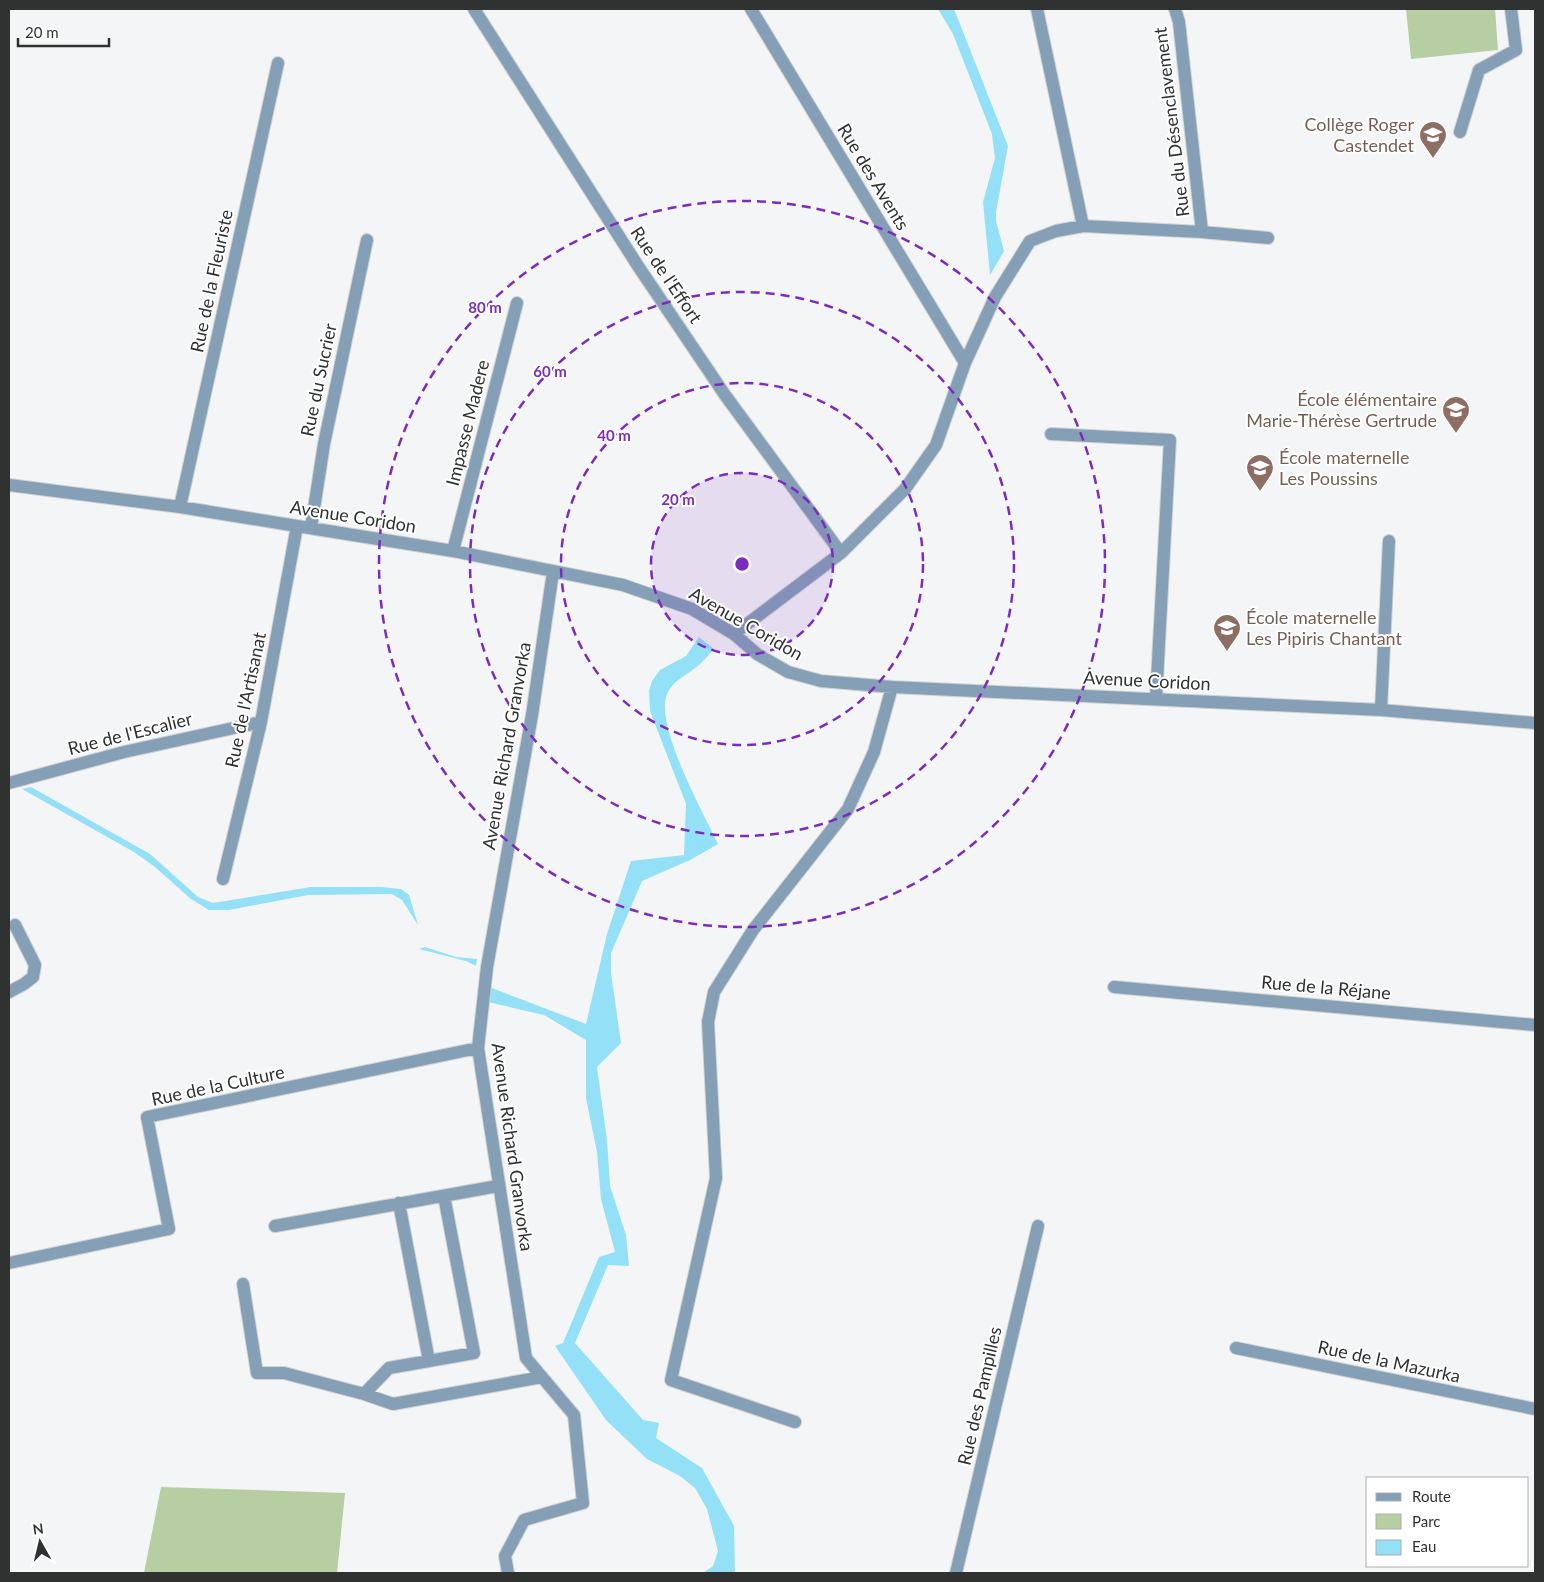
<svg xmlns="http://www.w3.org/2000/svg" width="1544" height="1582" viewBox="0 0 1544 1582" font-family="Lato,sans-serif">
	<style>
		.green { fill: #b6cea2 }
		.water { fill: #94e0f6 }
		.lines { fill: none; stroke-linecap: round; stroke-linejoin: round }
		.minor-casing { stroke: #d1d2d3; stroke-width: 14 }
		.minor { stroke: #859fb7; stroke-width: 12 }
		.ring { fill: none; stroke: #7b2cbf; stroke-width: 2.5; stroke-dasharray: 9 6 }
		.labels { text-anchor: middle; stroke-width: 4; stroke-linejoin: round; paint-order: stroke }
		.street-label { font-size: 18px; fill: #303131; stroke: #fff }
		.education-label { font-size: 18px; fill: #785e54; stroke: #fff; text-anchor: end }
		.centre { fill: #7b2cbf; stroke: #fff; stroke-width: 2.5 }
		.ring-label { font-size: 15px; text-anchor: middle; font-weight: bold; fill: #7b2cbf; stroke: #fff; stroke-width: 4; stroke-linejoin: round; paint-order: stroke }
	</style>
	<rect width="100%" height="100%" fill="#f4f5f6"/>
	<!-- green -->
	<path class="green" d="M 1406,9 L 1495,9 L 1498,50 L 1411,59 Z
		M 161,1487 L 345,1493 L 337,1573 L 144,1573 Z"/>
	<!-- water -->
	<path class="water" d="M 938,9 L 954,9 L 1008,146 L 996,212 L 996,221 L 1004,251 L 990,275 L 983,202 L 995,158 L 992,134 L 953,34 Z
		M 699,637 L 714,649 C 708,656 702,663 695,668 C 685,676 672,682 667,694 C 654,725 704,814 718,844 L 690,860 L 642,881 L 611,953 L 611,973 L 621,1043 L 597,1067 L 607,1140 L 610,1186 L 626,1235 L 629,1266 L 608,1265 L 575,1343 L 643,1420 L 659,1423 L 656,1438 L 702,1468 L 734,1526 L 735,1571 L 733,1573 L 703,1573 L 713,1566 L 718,1551 L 707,1509 L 695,1488 L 680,1476 L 647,1459 L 606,1420 L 555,1346 L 563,1343 L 599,1257 L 615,1252 L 601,1199 L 597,1152 L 586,1098 L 586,1040 L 544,1015 L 488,1002 L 489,987 L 586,1024 L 607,934 L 631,861 L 684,855 L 686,804 L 650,711 L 649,691 L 652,681 L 660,670 L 686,656 Z
		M 31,787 L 150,854 L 198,897 L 213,903 L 311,887 L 381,887 L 401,889 L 409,895 L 418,925 L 402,900 L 392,894 L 308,895 L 229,910 L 209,910 L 191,899 L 155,867 L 134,852 L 22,789 Z
		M 425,947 L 456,957 L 477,959 L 476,966 L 466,961 L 419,949 Z"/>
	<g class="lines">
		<defs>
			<path id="minor" d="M 474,9 L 638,266 L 725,395 L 841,553
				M 751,9 L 965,363
				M 1037,9 L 1083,226 L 1202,232 L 1268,238
				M 1175,9 L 1179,22 L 1202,232
				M 1460,132 L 1479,70 L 1516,50 L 1511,9
				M 1051,434 L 1170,440 L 1156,699
				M 9,485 L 180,507 L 297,526 L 453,551 L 623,585 L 692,609 L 734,634 L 757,654 L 788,672 L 821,681 L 892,687 L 1381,710 L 1535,723
				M 180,507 L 278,63
				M 311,528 L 324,444 L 367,240
				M 453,551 L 517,303
				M 734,634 L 841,553 L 905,489 L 936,445 L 965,363 L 995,297 L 1030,241 L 1056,231 L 1083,226
				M 1381,710 L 1389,541
				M 9,783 L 124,752 L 261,722
				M 223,879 L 261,722 L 297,526
				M 1114,987 L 1535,1025
				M 9,992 L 24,984 L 33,977 L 35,965 L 15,925
				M 399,1203 L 429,1361
				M 275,1226 L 498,1186
				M 9,1263 L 169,1229 L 147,1117 L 478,1048
				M 243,1284 L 257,1373 L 284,1373 L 364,1394 L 393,1404 L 542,1377
				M 1236,1348 L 1535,1409
				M 364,1394 L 389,1368 L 474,1353 L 444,1196
				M 795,1422 L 671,1380 L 716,1178 L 708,1022 L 714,992 L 753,930 L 848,809 L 874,752 L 892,687
				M 508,1573 L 505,1556 L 524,1520 L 583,1503 L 574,1415 L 526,1358 L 478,1048 L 487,967 L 532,715 L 553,572
				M 956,1573 L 1038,1226"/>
		</defs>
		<!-- minor casing -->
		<use href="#minor" class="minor-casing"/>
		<!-- minor -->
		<use href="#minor" class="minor"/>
	</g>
	<!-- distance rings -->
	<circle cx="742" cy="564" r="91" fill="#7b2cbf" fill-opacity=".12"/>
	<g class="ring">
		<circle cx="742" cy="564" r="91"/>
		<circle cx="742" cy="564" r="181"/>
		<circle cx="742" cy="564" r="272"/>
		<circle cx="742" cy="564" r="363"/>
	</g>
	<!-- icons -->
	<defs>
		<symbol id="school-pin" viewBox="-11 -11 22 30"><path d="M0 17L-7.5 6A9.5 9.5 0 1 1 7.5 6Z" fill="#8d6e63" stroke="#fff"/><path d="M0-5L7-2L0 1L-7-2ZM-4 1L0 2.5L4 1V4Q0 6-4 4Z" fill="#fff"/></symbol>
	</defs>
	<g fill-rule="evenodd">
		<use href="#school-pin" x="1417" y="119" width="32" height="43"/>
		<use href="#school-pin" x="1440" y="394" width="32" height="43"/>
		<use href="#school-pin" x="1244" y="452" width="32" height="43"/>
		<use href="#school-pin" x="1211" y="612" width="32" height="43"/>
	</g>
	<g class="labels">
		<!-- street labels -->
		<g class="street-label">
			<text transform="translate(1172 122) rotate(-97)" y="6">Rue du Désenclavement</text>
			<text transform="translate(873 177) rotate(59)" y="6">Rue des Avents</text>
			<text transform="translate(666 275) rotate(56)" y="6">Rue de l'Effort</text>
			<text transform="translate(212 281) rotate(-78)" y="6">Rue de la Fleuriste</text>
			<text transform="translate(319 380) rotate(-78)" y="6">Rue du Sucrier</text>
			<text transform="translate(468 423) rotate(-76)" y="6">Impasse Madere</text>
			<text transform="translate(353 517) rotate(9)" y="6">Avenue Coridon</text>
			<text transform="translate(746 624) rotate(30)" y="6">Avenue Coridon</text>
			<text transform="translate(1147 681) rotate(3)" y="6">Avenue Coridon</text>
			<text transform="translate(246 700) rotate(-78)" y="6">Rue de l'Artisanat</text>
			<text transform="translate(130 734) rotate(-14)" y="6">Rue de l'Escalier</text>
			<text transform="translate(507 746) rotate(-80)" y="6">Avenue Richard Granvorka</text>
			<text transform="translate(1326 988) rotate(5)" y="6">Rue de la Réjane</text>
			<text transform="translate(218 1086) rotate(-12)" y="6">Rue de la Culture</text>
			<text transform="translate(512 1147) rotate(82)" y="6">Avenue Richard Granvorka</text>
			<text transform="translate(1389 1362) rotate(12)" y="6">Rue de la Mazurka</text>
			<text transform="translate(980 1396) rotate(-77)" y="6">Rue des Pampilles</text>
		</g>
		<!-- education labels -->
		<g class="education-label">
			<text x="1414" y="131">Collège Roger<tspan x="1414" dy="21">Castendet</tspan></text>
			<text x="1437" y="406">École élémentaire<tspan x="1437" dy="21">Marie-Thérèse Gertrude</tspan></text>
			<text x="1279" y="464" text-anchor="start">École maternelle<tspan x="1279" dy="21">Les Poussins</tspan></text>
			<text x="1246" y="624" text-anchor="start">École maternelle<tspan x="1246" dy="21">Les Pipiris Chantant</tspan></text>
		</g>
	</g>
	<circle cx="742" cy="564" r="8" class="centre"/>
	<g class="ring-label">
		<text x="485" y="313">80 m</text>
		<text x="550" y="377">60 m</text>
		<text x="614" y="441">40 m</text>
		<text x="678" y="505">20 m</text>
	</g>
	<!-- border -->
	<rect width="1544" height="1582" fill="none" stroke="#303131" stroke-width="20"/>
	<!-- legend -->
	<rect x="1366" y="1477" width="162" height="90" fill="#ffffff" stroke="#acadad"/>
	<rect x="1376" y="1493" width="25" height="8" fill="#859fb7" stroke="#acadad"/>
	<text x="1412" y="1502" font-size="15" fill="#303131">Route</text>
	<rect x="1376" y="1514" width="25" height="15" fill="#b6cea2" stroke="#acadad"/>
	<text x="1412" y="1527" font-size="15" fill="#303131">Parc</text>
	<rect x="1376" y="1540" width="25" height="15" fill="#94e0f6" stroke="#acadad"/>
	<text x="1412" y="1552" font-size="15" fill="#303131">Eau</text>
	<!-- north arrow -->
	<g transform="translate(40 1542) rotate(352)" stroke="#ffffff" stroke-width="4" paint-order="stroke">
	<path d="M0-4L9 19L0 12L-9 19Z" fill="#303131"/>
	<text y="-8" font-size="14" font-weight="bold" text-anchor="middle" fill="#303131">N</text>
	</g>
	<!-- scale -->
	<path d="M18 38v8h91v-8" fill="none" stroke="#303131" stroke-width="2.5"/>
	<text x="25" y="38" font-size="15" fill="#303131" stroke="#ffffff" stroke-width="4" paint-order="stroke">20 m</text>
</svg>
